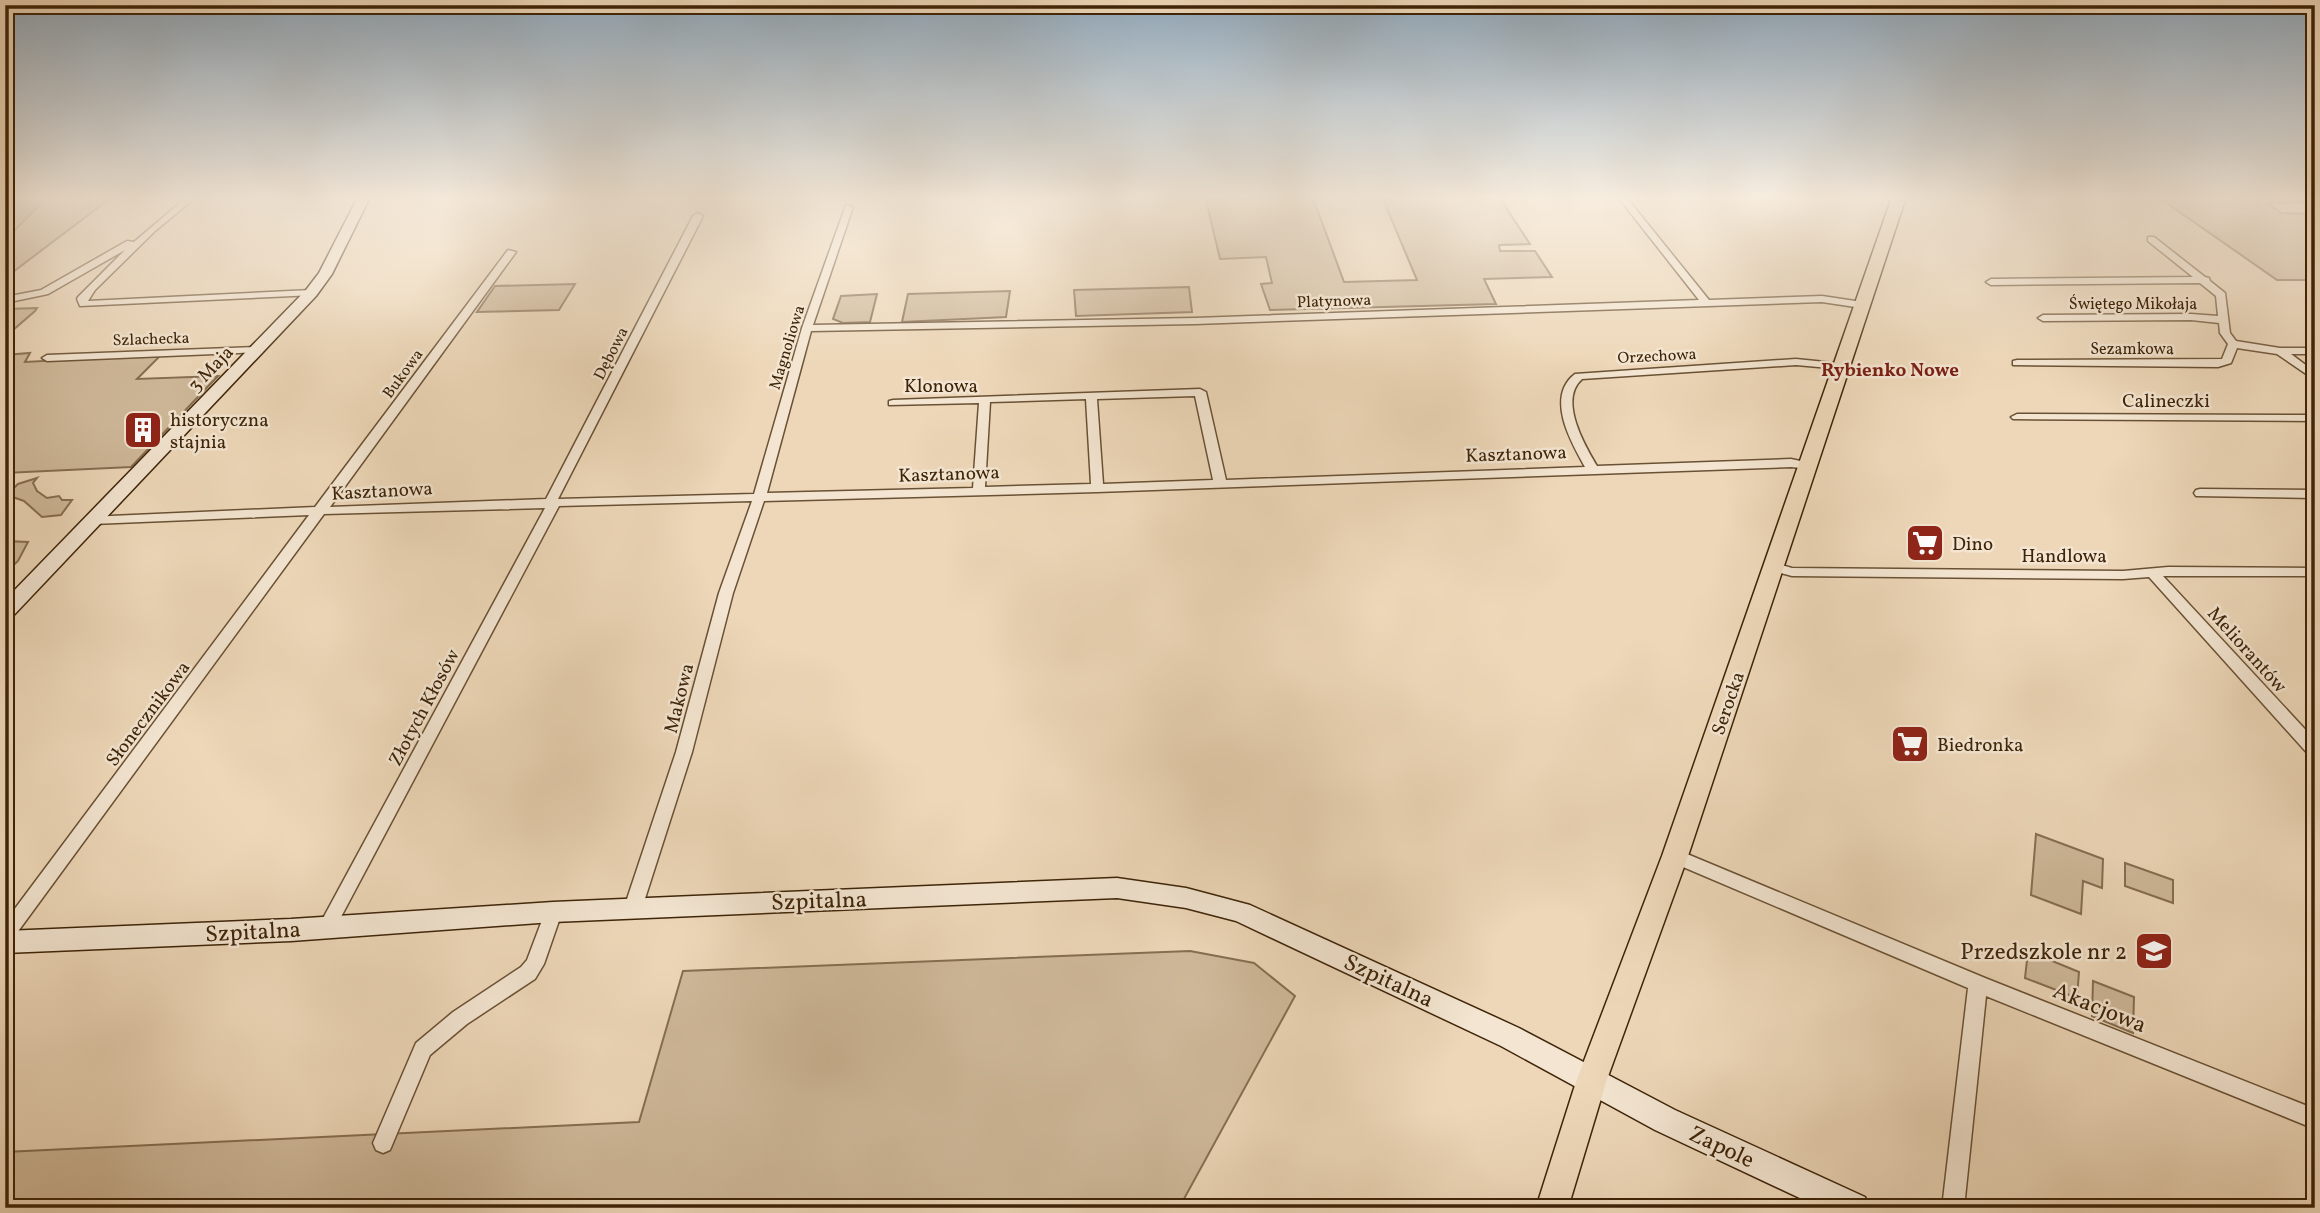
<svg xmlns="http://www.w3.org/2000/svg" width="2320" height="1213" viewBox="0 0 2320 1213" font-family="Vollkorn,serif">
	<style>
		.green { fill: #cfb99a; stroke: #866e51; stroke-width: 2 }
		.water { fill: #b29a7c; stroke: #846b4e; stroke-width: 2 }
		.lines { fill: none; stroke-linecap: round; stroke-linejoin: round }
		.street-casing { stroke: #6a5134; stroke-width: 3 }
		.secondary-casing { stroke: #3e2408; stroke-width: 3 }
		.primary-casing { stroke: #3e2408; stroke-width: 3 }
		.street { fill: #f3e5d1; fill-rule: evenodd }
		.secondary { fill: #f3e5d1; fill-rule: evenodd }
		.primary { fill: #edd7b8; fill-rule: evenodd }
		.labels { text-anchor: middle; stroke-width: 5; stroke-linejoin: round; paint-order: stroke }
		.far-street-label { font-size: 16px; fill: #3e2408; stroke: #f3e5d1 }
		.street-label { font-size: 19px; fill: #3e2408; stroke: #f3e5d1 }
		.far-quarter-label { font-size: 19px; font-weight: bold; fill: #7a1f14; stroke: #f3e5d1 }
		.poi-label { font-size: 19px; fill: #3e2408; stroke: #f3e5d1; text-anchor: start }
		.near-street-label { font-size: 23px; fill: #3e2408; stroke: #f3e5d1 }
		.near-poi-label { font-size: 23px; fill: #3e2408; stroke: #f3e5d1; text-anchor: end }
	</style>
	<rect width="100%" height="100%" fill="#edd7b8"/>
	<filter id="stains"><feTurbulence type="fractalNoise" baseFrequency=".00286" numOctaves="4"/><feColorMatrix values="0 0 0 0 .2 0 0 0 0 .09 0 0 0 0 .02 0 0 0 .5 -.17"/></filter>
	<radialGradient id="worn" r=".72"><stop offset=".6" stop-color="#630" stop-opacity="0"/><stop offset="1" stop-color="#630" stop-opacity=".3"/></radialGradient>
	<!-- green -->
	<path class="green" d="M 47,197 L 112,197 L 5,278 L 5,240 Z
		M 1382,197 L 1499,197 L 1530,244 L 1499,245 L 1500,251 L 1535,251 L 1552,277 L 1484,279 L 1496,304 L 1270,310 L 1261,284 L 1272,283 L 1266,257 L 1220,259 L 1206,200 L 1313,198 L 1344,282 L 1417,280 Z
		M 2158,197 L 2315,197 L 2315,202 L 2267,203 L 2281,213 L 2315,214 L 2315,280 L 2277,280 Z
		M 575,284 L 559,310 L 477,312 L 495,286 Z
		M 1189,287 L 1192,312 L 1076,316 L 1074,290 Z
		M 1010,291 L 1006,317 L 902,322 L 908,294 Z
		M 877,294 L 870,322 L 843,323 L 833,319 L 841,296 Z
		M 37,308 L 35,311 L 5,337 L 5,309 Z
		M 30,353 L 25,362 L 161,355 L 137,379 L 218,376 L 131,467 L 5,473 L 5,355 Z
		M 37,478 L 33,483 L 37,491 L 47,498 L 59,496 L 62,500 L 72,500 L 61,515 L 42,517 L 24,501 L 7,495 L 18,484 Z
		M 5,541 L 28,542 L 18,561 L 5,573 Z
		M 2036,834 L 2103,859 L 2102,888 L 2083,881 L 2081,914 L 2031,895 Z
		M 2125,863 L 2173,880 L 2173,903 L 2125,886 Z
		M 1190,951 L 1254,963 L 1295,996 L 1179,1208 L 268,1208 L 272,1199 L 5,1208 L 5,1152 L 639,1122 L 683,971 Z
		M 2028,951 L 2079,972 L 2077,998 L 2025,978 Z
		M 2093,981 L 2134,997 L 2133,1033 L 2092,1016 Z"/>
	<!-- water -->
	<path class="water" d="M 5,197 L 47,197 L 5,240 Z"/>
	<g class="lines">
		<defs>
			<path id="street" d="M 187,197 L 196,197 L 155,231 L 95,290 L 88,301 L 311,290 L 315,291 L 315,295 L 80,306 L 77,299 L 78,297 L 125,250 L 48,294 L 5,303 L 5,297 L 41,290 L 127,241 L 134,242 Z
				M 1618,197 L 1626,197 L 1709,300 L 1822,296 L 1862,302 L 1867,305 L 1862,308 L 1822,302 L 1195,324 L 811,331 L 767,493 L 973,488 L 979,403 L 889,405 L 889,401 L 893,400 L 1200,389 L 1206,392 L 1226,480 L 1585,467 C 1571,442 1545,397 1575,374 L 1796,359 L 1845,364 L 1846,366 L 1841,369 L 1796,365 L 1582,379 C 1558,400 1585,446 1597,466 L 1791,459 L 1810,463 L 1812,466 L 1810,469 L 1791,467 L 1097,492 L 764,501 L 733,593 L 692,752 L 642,908 L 639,913 L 633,915 L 627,913 L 624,908 L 676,752 L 719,593 L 752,501 L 559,506 L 333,932 L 327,935 L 321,932 L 318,927 L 321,922 L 545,508 L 324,514 L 11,941 L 5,944 L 5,922 L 309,515 L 93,524 L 87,520 L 88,517 L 315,507 L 508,250 L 516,252 L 330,507 L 546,499 L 693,216 L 698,213 L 703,216 L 558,499 L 754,494 L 802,328 L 846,205 L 853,207 L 813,325 L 1195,318 L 1699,300 ZM 1195,396 L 1213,480 L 1103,484 L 1097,399 ZM 1086,399 L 1091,484 L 985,487 L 990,402 Z
				M 2298,197 L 2315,199 L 2315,205 L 2299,199 Z
				M 2148,237 L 2154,237 L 2205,277 L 2209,278 L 2210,281 L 2225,293 L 2230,333 L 2236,341 L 2280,348 L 2315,348 L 2315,354 L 2291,354 L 2315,372 L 2315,380 L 2277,354 L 2237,348 L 2231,363 L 2218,367 L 2013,365 L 2013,361 L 2017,360 L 2222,359 L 2228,344 L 2220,333 L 2219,323 L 2191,320 L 2043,321 L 2038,318 L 2043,315 L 2191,314 L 2218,316 L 2216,296 L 2200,283 L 1991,285 L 1986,282 L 1991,279 L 2193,277 L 2148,241 Z
				M 257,347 L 261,348 L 261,352 L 47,361 L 42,358 L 47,355 Z
				M 2017,414 L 2315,415 L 2315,421 L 2013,419 L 2011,417 Z
				M 2200,489 L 2315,490 L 2315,498 L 2196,496 L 2194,493 L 2196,490 Z
				M 1771,562 L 1792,568 L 2123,571 L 2168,567 L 2315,568 L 2315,576 L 2163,576 L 2315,740 L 2315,757 L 2309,755 L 2149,577 L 2123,579 L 1792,576 L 1766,569 L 1764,566 L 1766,563 Z
				M 1675,849 L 1985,978 L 2315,1109 L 2315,1129 L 1986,996 L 1964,1208 L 1942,1208 L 1968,988 L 1669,861 L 1666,856 L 1669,851 Z
				M 553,905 L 559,907 L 562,912 L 544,964 L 535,979 L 467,1024 L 430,1055 L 390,1150 L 383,1153 L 376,1150 L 373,1143 L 416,1043 L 453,1012 L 521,967 L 527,960 L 547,907 Z"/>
			<path id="secondary" d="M 358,197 L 370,197 L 332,274 L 316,296 L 12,617 L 5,618 L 5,600 L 306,290 L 319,273 Z
				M 1117,878 L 1186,888 L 1250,905 L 1519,1028 L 1675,1110 L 1865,1197 L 1869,1208 L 1821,1208 L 1655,1130 L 1501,1046 L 1236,921 L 1186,908 L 1117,898 L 553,922 L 291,941 L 5,953 L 5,931 L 291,919 L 553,902 Z"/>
			<path id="primary" d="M 1892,197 L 1906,197 L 1688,856 L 1606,1082 L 1568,1208 L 1536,1208 L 1576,1082 L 1662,856 Z"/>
		</defs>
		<!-- street casing -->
		<use href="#street" class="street-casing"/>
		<!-- secondary casing -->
		<use href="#secondary" class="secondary-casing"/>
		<!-- primary casing -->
		<use href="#primary" class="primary-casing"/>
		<!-- street -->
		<use href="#street" class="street"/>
		<!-- secondary -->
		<use href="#secondary" class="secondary"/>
		<!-- primary -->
		<use href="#primary" class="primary"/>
	</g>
	<!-- sky -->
	<linearGradient id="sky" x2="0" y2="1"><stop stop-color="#92aabd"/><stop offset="0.54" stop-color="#f7eddf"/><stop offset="1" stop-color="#f7eddf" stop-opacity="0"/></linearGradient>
	<rect width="2320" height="366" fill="url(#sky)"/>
	<!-- icons -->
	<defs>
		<symbol id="building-square" viewBox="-11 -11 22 22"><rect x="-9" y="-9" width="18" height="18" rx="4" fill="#8f2418" stroke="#f3e5d1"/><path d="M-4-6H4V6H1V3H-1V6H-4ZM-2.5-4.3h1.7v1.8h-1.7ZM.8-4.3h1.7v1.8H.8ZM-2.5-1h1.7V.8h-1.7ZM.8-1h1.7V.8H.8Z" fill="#fff"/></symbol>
		<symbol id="supermarket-square" viewBox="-11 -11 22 22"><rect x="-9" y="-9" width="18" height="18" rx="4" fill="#8f2418" stroke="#f3e5d1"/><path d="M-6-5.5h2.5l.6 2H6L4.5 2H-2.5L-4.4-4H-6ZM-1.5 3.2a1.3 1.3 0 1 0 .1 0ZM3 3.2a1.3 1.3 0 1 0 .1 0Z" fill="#fff"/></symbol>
		<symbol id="school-square" viewBox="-11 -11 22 22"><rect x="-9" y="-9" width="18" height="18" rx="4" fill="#8f2418" stroke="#f3e5d1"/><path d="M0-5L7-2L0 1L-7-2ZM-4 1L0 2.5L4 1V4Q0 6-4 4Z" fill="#fff"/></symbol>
	</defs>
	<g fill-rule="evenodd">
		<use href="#building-square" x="121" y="408" width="44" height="44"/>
		<use href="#supermarket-square" x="1903" y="521" width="44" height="44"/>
		<use href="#supermarket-square" x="1888" y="722" width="44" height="44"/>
		<use href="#school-square" x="2132" y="929" width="44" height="44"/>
	</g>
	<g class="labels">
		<!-- far-street labels -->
		<g class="far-street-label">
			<text transform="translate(1334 300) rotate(-2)" y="6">Platynowa</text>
			<text x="2133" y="309">Świętego Mikołaja</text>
			<text transform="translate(151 338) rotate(-2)" y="6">Szlachecka</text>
			<text transform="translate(786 347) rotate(-73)" y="6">Magnoliowa</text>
			<text x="2132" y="354">Sezamkowa</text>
			<text transform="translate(610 353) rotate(-63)" y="6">Dębowa</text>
			<text transform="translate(1657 355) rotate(-3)" y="6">Orzechowa</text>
			<text transform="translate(402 373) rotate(-54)" y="6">Bukowa</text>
		</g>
		<!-- street labels -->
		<g class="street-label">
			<text transform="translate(210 368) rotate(-46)" y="7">3 Maja</text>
			<text x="941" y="392">Klonowa</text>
			<text x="2166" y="407">Calineczki</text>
			<text transform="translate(1516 453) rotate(-2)" y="7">Kasztanowa</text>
			<text transform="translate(949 473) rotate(-2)" y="7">Kasztanowa</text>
			<text transform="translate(382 490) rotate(-3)" y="7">Kasztanowa</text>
			<text x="2064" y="562">Handlowa</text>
			<text transform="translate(2248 649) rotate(48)" y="7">Meliorantów</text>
			<text transform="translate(678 698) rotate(-76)" y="7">Makowa</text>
			<text transform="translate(1727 703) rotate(-71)" y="7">Serocka</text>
			<text transform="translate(423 707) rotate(-62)" y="7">Złotych Kłosów</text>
			<text transform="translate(147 713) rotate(-53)" y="7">Słonecznikowa</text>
		</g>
		<!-- far-quarter labels -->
		<g class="far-quarter-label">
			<text x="1890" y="376">Rybienko Nowe</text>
		</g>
		<!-- poi labels -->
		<g class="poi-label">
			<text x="170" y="426">historyczna<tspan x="170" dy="22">stajnia</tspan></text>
			<text x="1952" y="550">Dino</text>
			<text x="1937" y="751">Biedronka</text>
		</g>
		<!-- near-street labels -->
		<g class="near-street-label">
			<text transform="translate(819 900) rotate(-2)" y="8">Szpitalna</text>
			<text transform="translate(253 931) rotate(-3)" y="8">Szpitalna</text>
			<text transform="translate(1389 980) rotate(25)" y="8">Szpitalna</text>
			<text transform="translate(2100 1007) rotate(22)" y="8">Akacjowa</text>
			<text transform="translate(1722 1146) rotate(25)" y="8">Zapole</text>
		</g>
		<!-- near-poi labels -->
		<g class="near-poi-label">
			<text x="2127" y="959">Przedszkole nr 2</text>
		</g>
	</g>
	<!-- margin -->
	<rect width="2320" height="1213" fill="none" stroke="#edd7b8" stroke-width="28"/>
	<rect x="7" y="7" width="2306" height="1199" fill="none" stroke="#3e2408" stroke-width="3.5"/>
	<rect x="14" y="14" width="2292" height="1185" fill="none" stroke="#3e2408" stroke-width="2"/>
	<rect width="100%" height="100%" filter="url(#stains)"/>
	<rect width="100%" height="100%" fill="url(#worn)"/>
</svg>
